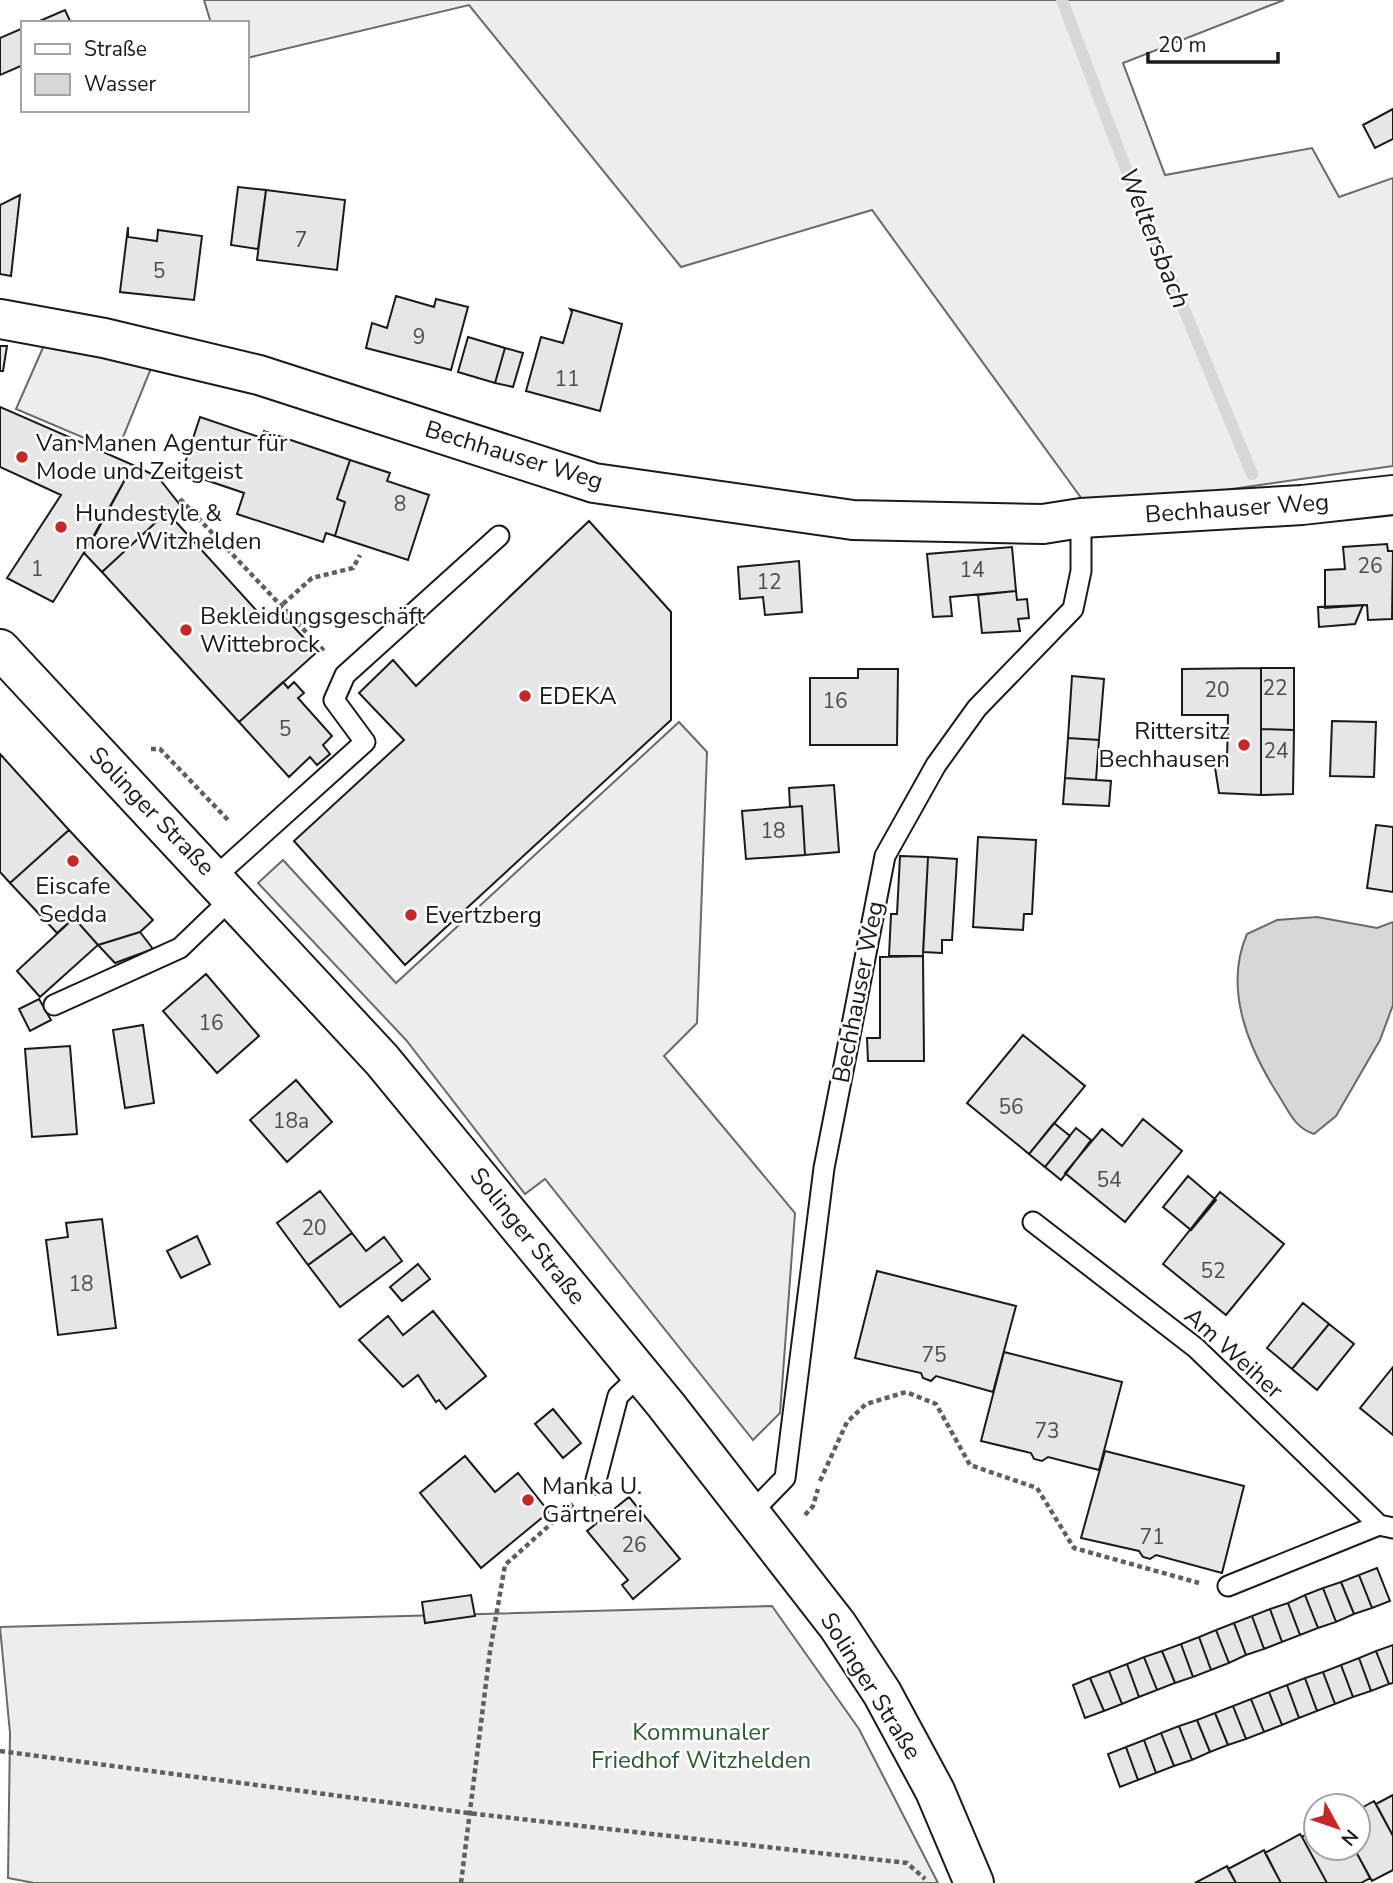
<svg xmlns="http://www.w3.org/2000/svg" width="1393" height="1883" viewBox="0 0 1393 1883" font-family="'Nunito Sans',sans-serif">
	<style>
		.built { fill: #ededed; stroke: #6a6a6a; stroke-width: 2 }
		.water { fill: #d7d7d7; stroke: #6a6a6a; stroke-width: 2 }
		.lines { fill: none; stroke-linecap: round; stroke-linejoin: round }
		.stream { stroke: #d7d7d7; stroke-width: 12 }
		.building { fill: #e6e6e6; stroke: #1a1a1a; stroke-width: 2 }
		.service-casing { stroke: #1a1a1a; stroke-width: 23 }
		.minor-casing { stroke: #1a1a1a; stroke-width: 42 }
		.secondary-casing { stroke: #1a1a1a; stroke-width: 42 }
		.path { stroke: #5f5f5f; stroke-width: 4.5; stroke-dasharray: 5 3.5; stroke-linecap: butt }
		.service { stroke: #fff; stroke-width: 19 }
		.minor { stroke: #fff; stroke-width: 38 }
		.secondary { stroke: #fff; stroke-width: 38 }
		.poi-dot { fill: #c62828; stroke: #fff; stroke-width: 2.5 }
		.labels { text-anchor: middle; stroke-width: 5; stroke-linejoin: round; paint-order: stroke }
		.number-label { font-size: 21px; fill: #4d4d4d }
		.poi-label { font-size: 24px; fill: #1a1a1a; stroke: #fff; text-anchor: start }
		.street-label { font-size: 24px; fill: #1a1a1a; stroke: #fff }
		.park-label { font-size: 24px; fill: #2b5a34; stroke: #fff }
		.water-label { font-size: 26px; font-style: italic; fill: #1a1a1a; stroke: #fff }
	</style>
	<rect width="100%" height="100%" fill="#fff"/>
	<!-- built -->
	<path class="built" d="M 204,0 L 1284,0 L 1123,63 L 1165,175 L 1312,148 L 1339,197 L 1393,178 L 1393,466 L 1155,500 L 1087,506 L 872,210 L 681,267 L 469,5 L 247,58 L 247,23 L 211,23 Z
		M 45,343 L 152,366 L 117,452 L 16,409 Z
		M 679,722 L 707,752 L 697,1023 L 664,1056 L 795,1213 L 780,1413 L 753,1440 L 545,1179 L 525,1194 L 406,1040 L 258,883 L 283,860 L 396,983 Z
		M 772,1606 L 859,1729 L 938,1883 L 34,1883 L 8,1878 L 10,1733 L 0,1627 Z"/>
	<!-- water -->
	<path class="water" d="M 1317,917 L 1377,928 L 1393,922 L 1393,1005 L 1380,1040 L 1336,1116 L 1314,1134 C 1295,1128 1289,1112 1279,1096 C 1248,1048 1223,989 1247,934 L 1277,920 Z"/>
	<g class="lines">
		<!-- stream -->
		<path class="stream" d="M 1062,0 L 1126,169 L 1252,474"/>
	</g>
	<!-- building -->
	<path class="building" d="M 65,10 L 71,23 L 35,23 Z
		M 23,28 L 23,65 L 0,75 L 0,38 Z
		M 1393,109 L 1393,139 L 1375,148 L 1363,125 Z
		M 238,187 L 266,190 L 258,249 L 231,245 Z
		M 266,190 L 345,200 L 337,270 L 257,260 Z
		M 20,195 L 11,276 L 0,274 L 0,205 Z
		M 128,227 L 128,237 L 157,241 L 158,230 L 202,236 L 194,300 L 120,292 Z
		M 396,296 L 434,307 L 436,299 L 468,307 L 451,370 L 366,348 L 372,323 L 387,328 Z
		M 570,309 L 622,324 L 600,411 L 526,391 L 541,337 L 563,343 L 572,312 Z
		M 468,337 L 505,348 L 495,383 L 458,372 Z
		M 0,346 L 7,346 L 3,371 L 0,371 Z
		M 505,348 L 523,353 L 513,387 L 495,383 Z
		M 0,407 L 133,465 L 95,535 L 53,602 L 7,578 L 61,495 L 0,467 Z
		M 200,417 L 262,438 L 264,431 L 350,460 L 337,499 L 345,502 L 335,536 L 326,533 L 323,542 L 237,514 L 244,493 L 182,472 Z
		M 350,460 L 390,473 L 387,481 L 429,495 L 408,560 L 335,536 L 345,502 L 337,499 Z
		M 133,465 L 158,477 L 184,510 L 173,519 L 167,512 L 102,572 L 84,553 Z
		M 167,512 L 266,621 L 278,610 L 317,652 L 239,722 L 102,572 Z
		M 589,521 L 671,612 L 671,720 L 405,965 L 294,841 L 404,740 L 359,693 L 393,660 L 416,686 Z
		M 1387,544 L 1388,551 L 1393,551 L 1392,619 L 1368,620 L 1367,605 L 1325,608 L 1325,570 L 1345,569 L 1343,547 Z
		M 1012,547 L 1016,591 L 950,597 L 952,616 L 933,617 L 927,554 Z
		M 799,561 L 802,612 L 765,615 L 763,597 L 740,599 L 738,567 Z
		M 1016,591 L 1017,600 L 1027,599 L 1029,618 L 1018,619 L 1020,631 L 982,633 L 978,595 Z
		M 1363,605 L 1355,624 L 1319,627 L 1318,607 Z
		M 1261,668 L 1261,795 L 1219,793 L 1214,761 L 1227,761 L 1228,715 L 1182,715 L 1182,669 Z
		M 1261,668 L 1294,668 L 1294,730 L 1261,729 Z
		M 858,669 L 898,669 L 897,745 L 810,745 L 810,678 L 858,678 Z
		M 1072,676 L 1104,679 L 1099,740 L 1068,738 Z
		M 283,682 L 288,688 L 294,682 L 304,693 L 298,698 L 332,736 L 323,745 L 330,754 L 317,765 L 310,757 L 289,777 L 239,722 Z
		M 1332,721 L 1376,722 L 1374,777 L 1330,776 Z
		M 1261,729 L 1294,730 L 1293,794 L 1261,795 Z
		M 1068,738 L 1099,740 L 1096,780 L 1065,778 Z
		M 0,754 L 69,830 L 10,883 L 0,872 Z
		M 1065,778 L 1111,781 L 1109,806 L 1063,804 Z
		M 834,785 L 839,852 L 805,855 L 802,806 L 790,807 L 789,788 Z
		M 802,806 L 805,855 L 746,859 L 742,811 Z
		M 1376,825 L 1393,827 L 1393,892 L 1367,888 Z
		M 69,830 L 153,920 L 140,932 L 98,945 L 74,918 L 57,933 L 10,883 Z
		M 978,837 L 1036,840 L 1032,914 L 1024,914 L 1023,930 L 973,927 Z
		M 900,856 L 928,857 L 923,956 L 889,956 L 891,914 L 897,914 Z
		M 928,857 L 957,859 L 952,940 L 942,940 L 942,953 L 923,952 Z
		M 74,918 L 98,945 L 40,997 L 17,971 Z
		M 140,932 L 153,949 L 115,963 L 98,945 Z
		M 923,956 L 924,1061 L 868,1061 L 867,1038 L 880,1038 L 880,957 Z
		M 206,974 L 259,1036 L 217,1073 L 163,1011 Z
		M 39,999 L 51,1020 L 30,1031 L 19,1009 Z
		M 143,1025 L 154,1103 L 125,1108 L 113,1030 Z
		M 1023,1035 L 1085,1086 L 1029,1154 L 967,1103 Z
		M 70,1046 L 77,1134 L 32,1137 L 25,1049 Z
		M 296,1080 L 332,1122 L 287,1162 L 250,1120 Z
		M 1143,1119 L 1182,1151 L 1125,1222 L 1065,1173 L 1102,1129 L 1122,1146 Z
		M 1054,1123 L 1070,1136 L 1045,1167 L 1029,1154 Z
		M 1076,1128 L 1091,1140 L 1061,1180 L 1045,1167 Z
		M 1188,1176 L 1216,1200 L 1191,1230 L 1163,1207 Z
		M 320,1191 L 352,1233 L 308,1265 L 277,1223 Z
		M 1220,1192 L 1284,1244 L 1226,1315 L 1163,1264 Z
		M 102,1219 L 116,1328 L 58,1335 L 46,1240 L 68,1237 L 66,1223 Z
		M 352,1233 L 366,1251 L 384,1237 L 402,1261 L 340,1307 L 308,1265 Z
		M 197,1236 L 210,1264 L 181,1278 L 167,1251 Z
		M 418,1264 L 430,1279 L 402,1301 L 390,1287 Z
		M 877,1271 L 1016,1306 L 993,1392 L 936,1376 L 931,1381 L 923,1378 L 921,1373 L 855,1358 Z
		M 1303,1303 L 1329,1324 L 1292,1369 L 1267,1348 Z
		M 433,1311 L 486,1376 L 446,1409 L 439,1400 L 436,1402 L 418,1375 L 403,1387 L 359,1340 L 388,1316 L 403,1335 Z
		M 1329,1324 L 1354,1344 L 1317,1390 L 1292,1369 Z
		M 1004,1352 L 1122,1382 L 1099,1470 L 1048,1457 L 1042,1461 L 1034,1459 L 1031,1453 L 981,1441 Z
		M 1393,1367 L 1393,1435 L 1360,1408 Z
		M 553,1409 L 581,1443 L 563,1458 L 535,1424 Z
		M 1105,1451 L 1244,1486 L 1222,1573 L 1156,1555 L 1150,1559 L 1143,1557 L 1139,1551 L 1081,1538 Z
		M 465,1456 L 495,1492 L 518,1473 L 549,1512 L 481,1568 L 420,1493 Z
		M 629,1497 L 680,1559 L 633,1599 L 622,1585 L 628,1580 L 587,1531 Z
		M 1377,1568 L 1390,1601 L 1372,1608 L 1359,1575 Z
		M 1359,1575 L 1372,1608 L 1354,1614 L 1341,1582 Z
		M 1341,1582 L 1354,1614 L 1336,1622 L 1323,1588 Z
		M 1323,1588 L 1336,1622 L 1318,1628 L 1305,1595 Z
		M 471,1595 L 475,1616 L 425,1623 L 422,1602 Z
		M 1305,1595 L 1318,1628 L 1300,1635 L 1288,1603 Z
		M 1288,1603 L 1300,1635 L 1282,1642 L 1270,1609 Z
		M 1270,1609 L 1282,1642 L 1264,1649 L 1252,1616 Z
		M 1252,1616 L 1264,1649 L 1246,1655 L 1234,1623 Z
		M 1234,1623 L 1246,1655 L 1229,1663 L 1216,1630 Z
		M 1216,1630 L 1229,1663 L 1211,1670 L 1199,1637 Z
		M 1199,1637 L 1211,1670 L 1193,1677 L 1181,1644 Z
		M 1181,1644 L 1193,1677 L 1175,1683 L 1162,1651 Z
		M 1393,1645 L 1393,1683 L 1389,1684 L 1376,1651 Z
		M 1162,1651 L 1175,1683 L 1157,1690 L 1144,1657 Z
		M 1376,1651 L 1389,1684 L 1371,1691 L 1359,1658 Z
		M 1144,1657 L 1157,1690 L 1139,1697 L 1127,1664 Z
		M 1359,1658 L 1371,1691 L 1353,1697 L 1341,1665 Z
		M 1127,1664 L 1139,1697 L 1122,1704 L 1109,1671 Z
		M 1341,1665 L 1353,1697 L 1335,1704 L 1323,1672 Z
		M 1109,1671 L 1122,1704 L 1104,1711 L 1090,1678 Z
		M 1323,1672 L 1335,1704 L 1317,1711 L 1305,1678 Z
		M 1090,1678 L 1104,1711 L 1085,1718 L 1073,1685 Z
		M 1305,1678 L 1317,1711 L 1299,1718 L 1287,1685 Z
		M 1287,1685 L 1299,1718 L 1282,1725 L 1269,1692 Z
		M 1269,1692 L 1282,1725 L 1264,1732 L 1251,1699 Z
		M 1251,1699 L 1264,1732 L 1246,1739 L 1233,1706 Z
		M 1233,1706 L 1246,1739 L 1228,1745 L 1215,1713 Z
		M 1215,1713 L 1228,1745 L 1210,1752 L 1197,1720 Z
		M 1197,1720 L 1210,1752 L 1192,1760 L 1179,1726 Z
		M 1179,1726 L 1192,1760 L 1174,1766 L 1161,1733 Z
		M 1161,1733 L 1174,1766 L 1156,1773 L 1144,1740 Z
		M 1144,1740 L 1156,1773 L 1138,1780 L 1126,1747 Z
		M 1126,1747 L 1138,1780 L 1120,1787 L 1108,1754 Z
		M 1393,1795 L 1393,1836 L 1376,1804 Z
		M 1374,1801 L 1393,1836 L 1393,1870 L 1372,1881 L 1354,1848 L 1358,1848 L 1358,1810 Z
		M 1316,1829 L 1316,1848 L 1354,1848 L 1370,1878 L 1361,1883 L 1327,1883 L 1302,1837 Z
		M 1300,1834 L 1302,1837 L 1327,1883 L 1281,1883 L 1265,1853 Z
		M 1264,1850 L 1281,1883 L 1236,1883 L 1228,1869 Z
		M 1227,1866 L 1236,1883 L 1195,1883 Z"/>
	<g class="lines">
		<defs>
			<path id="service" d="M 215,877 L 365,742 L 334,700 L 345,675 L 499,536
				M 54,1005 L 180,948 L 233,897
				M 1033,1222 L 1196,1348 L 1379,1525 L 1393,1528
				M 595,1484 L 618,1396 L 641,1374
				M 750,1514 L 785,1478 L 824,1168 L 885,856 L 936,765 L 977,708 L 1073,609 L 1081,571 L 1081,518
				M 1228,1586 L 1379,1525"/>
			<path id="minor" d="M 0,319 L 104,338 L 259,375 L 594,483 L 853,520 L 1043,524 L 1081,518 L 1302,505 L 1393,495"/>
			<path id="secondary" d="M 0,649 L 382,1060 L 666,1405 L 838,1626 L 882,1693 L 935,1791 L 974,1883"/>
		</defs>
		<!-- service casing -->
		<use href="#service" class="service-casing"/>
		<!-- minor casing -->
		<use href="#minor" class="minor-casing"/>
		<!-- secondary casing -->
		<use href="#secondary" class="secondary-casing"/>
		<!-- path -->
		<path class="path" d="M 180,499 L 324,651
			M 283,604 L 312,578 L 353,568 L 360,555
			M 151,749 L 160,749 L 230,822
			M 820,1481 L 847,1422 L 866,1404 L 906,1392 L 936,1404 L 970,1465 L 1037,1488 L 1074,1548 L 1199,1583
			M 805,1515 L 813,1506 L 818,1489
			M 0,1751 L 468,1813 L 907,1863 L 925,1879
			M 461,1883 L 490,1651 L 505,1565 L 573,1504"/>
		<!-- service -->
		<use href="#service" class="service"/>
		<!-- minor -->
		<use href="#minor" class="minor"/>
		<!-- secondary -->
		<use href="#secondary" class="secondary"/>
	</g>
	<!-- markers -->
	<g class="poi-dot">
		<circle cx="22" cy="457" r="7"/>
		<circle cx="61" cy="527" r="7"/>
		<circle cx="186" cy="630" r="7"/>
		<circle cx="525" cy="696" r="7"/>
		<circle cx="1244" cy="745" r="7"/>
		<circle cx="73" cy="861" r="7"/>
		<circle cx="411" cy="915" r="7"/>
		<circle cx="528" cy="1500" r="7"/>
	</g>
	<g class="labels">
		<!-- number labels -->
		<g class="number-label">
			<text x="301" y="247">7</text>
			<text x="159" y="278">5</text>
			<text x="419" y="344">9</text>
			<text x="567" y="386">11</text>
			<text x="400" y="511">8</text>
			<text x="1370" y="573">26</text>
			<text x="37" y="576">1</text>
			<text x="972" y="577">14</text>
			<text x="769" y="589">12</text>
			<text x="1275" y="695">22</text>
			<text x="1217" y="697">20</text>
			<text x="835" y="708">16</text>
			<text x="285" y="736">5</text>
			<text x="1276" y="758">24</text>
			<text x="773" y="838">18</text>
			<text x="211" y="1030">16</text>
			<text x="1011" y="1114">56</text>
			<text x="291" y="1128">18a</text>
			<text x="1109" y="1187">54</text>
			<text x="314" y="1235">20</text>
			<text x="1213" y="1278">52</text>
			<text x="81" y="1291">18</text>
			<text x="934" y="1362">75</text>
			<text x="1047" y="1438">73</text>
			<text x="1152" y="1544">71</text>
			<text x="634" y="1552">26</text>
		</g>
		<!-- poi labels -->
		<g class="poi-label">
			<text x="36" y="451">Van Manen Agentur für<tspan x="36" dy="28">Mode und Zeitgeist</tspan></text>
			<text x="75" y="521">Hundestyle &amp;<tspan x="75" dy="28">more Witzhelden</tspan></text>
			<text x="200" y="624">Bekleidungsgeschäft<tspan x="200" dy="28">Wittebrock</tspan></text>
			<text x="539" y="704">EDEKA</text>
			<text x="1230" y="739" text-anchor="end">Rittersitz<tspan x="1230" dy="28">Bechhausen</tspan></text>
			<text x="73" y="894" text-anchor="middle">Eiscafe<tspan x="73" dy="28">Sedda</tspan></text>
			<text x="425" y="923">Evertzberg</text>
			<text x="542" y="1494">Manka U.<tspan x="542" dy="28">Gärtnerei</tspan></text>
		</g>
		<!-- street labels -->
		<g class="street-label">
			<text transform="translate(514 455) rotate(17)" y="8">Bechhauser Weg</text>
			<text transform="translate(1237 508) rotate(-4)" y="8">Bechhauser Weg</text>
			<text transform="translate(152 811) rotate(46)" y="8">Solinger Straße</text>
			<text transform="translate(858 992) rotate(-79)" y="8">Bechhauser Weg</text>
			<text transform="translate(528 1236) rotate(51)" y="8">Solinger Straße</text>
			<text transform="translate(1234 1353) rotate(42)" y="8">Am Weiher</text>
			<text transform="translate(871 1686) rotate(58)" y="8">Solinger Straße</text>
		</g>
		<!-- park labels -->
		<g class="park-label">
			<text x="701" y="1740">Kommunaler<tspan x="701" dy="28">Friedhof Witzhelden</tspan></text>
		</g>
		<!-- water labels -->
		<g class="water-label">
			<text transform="translate(1155 238) rotate(68)" y="9">Weltersbach</text>
		</g>
	</g>
	<!-- legend -->
	<rect x="21" y="21" width="228" height="91" fill="#ffffff" stroke="#a3a3a3" stroke-width="2"/>
	<rect x="35" y="44" width="35" height="10" fill="#ffffff" stroke="#a3a3a3" stroke-width="2"/>
	<text x="84" y="56" font-size="21" fill="#1a1a1a">Straße</text>
	<rect x="35" y="74" width="35" height="21" fill="#d7d7d7" stroke="#a3a3a3" stroke-width="2"/>
	<text x="84" y="91" font-size="21" fill="#1a1a1a">Wasser</text>
	<!-- north arrow -->
	<g transform="translate(1337 1827) rotate(130)"><circle r="33" fill="#ffffff" stroke="#a3a3a3" stroke-width="2"/>
	<path d="M0-5L12 26L0 18L-12 26Z" fill="#c62828"/>
	<text y="-10" font-size="19" font-weight="bold" text-anchor="middle" fill="#1a1a1a">N</text>
	</g>
	<!-- scale -->
	<path d="M1148 52v10h130v-10" fill="none" stroke="#1a1a1a" stroke-width="3.5"/>
	<text x="1158" y="52" font-size="21" fill="#1a1a1a" stroke="#ffffff" stroke-width="5" paint-order="stroke">20 m</text>
</svg>
